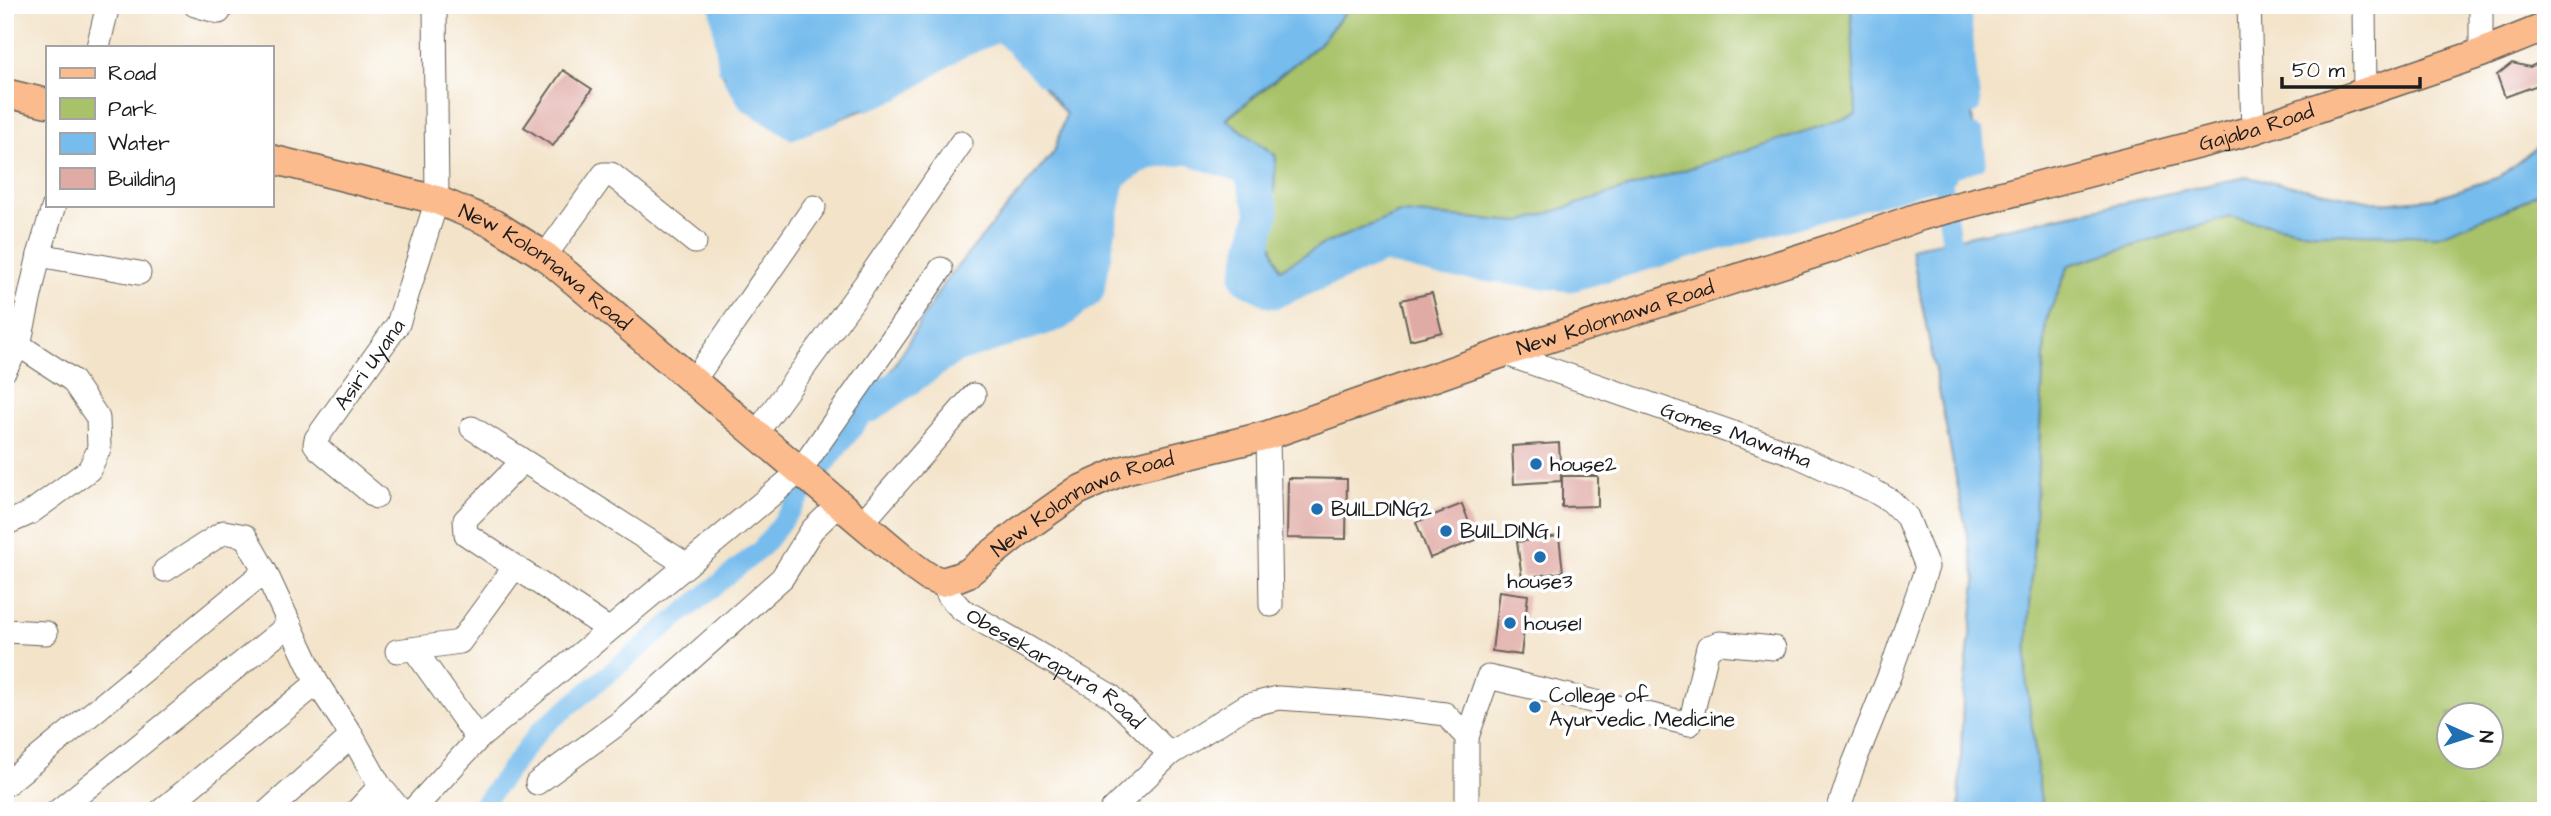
<svg xmlns="http://www.w3.org/2000/svg" width="2551" height="816" viewBox="0 0 2551 816" font-family="'Architects Daughter',sans-serif">
	<style>
		.green { fill: #a7c268; stroke: #626f42; stroke-width: 2; fill-rule: evenodd }
		.water { fill: #76bced; stroke: #496c84; stroke-width: 2 }
		.lines { fill: none; stroke-linecap: round; stroke-linejoin: round }
		.stream { stroke: #76bced; stroke-width: 5 }
		.canal { stroke: #76bced; stroke-width: 19 }
		.river { stroke: #76bced; stroke-width: 33 }
		.building { fill: #e0aaa5 }
		.minor-casing { stroke: #676259; stroke-width: 25 }
		.major-casing { stroke: #676259; stroke-width: 31 }
		.minor { stroke: #fff; stroke-width: 23 }
		.major { stroke: #fbbb8d; stroke-width: 28 }
		.poi-dot { fill: #1f6fb2; stroke: #fff; stroke-width: 2.5 }
		.labels { text-anchor: middle; stroke-width: 7; stroke-linejoin: round; paint-order: stroke }
		.street-label { font-size: 21px; fill: #1c1c1c; stroke: #fff }
		.poi-label { font-size: 21px; fill: #1c1c1c; stroke: #fff; text-anchor: start }
	</style>
	<rect width="100%" height="100%" fill="#fff"/>
	<filter id="ink" filterUnits="userSpaceOnUse"><feTurbulence type="fractalNoise" baseFrequency=".0143" numOctaves="2"/><feDisplacementMap in="SourceGraphic" scale="14" xChannelSelector="R" yChannelSelector="G"/><feConvolveMatrix kernelMatrix="1 2 1 2 8 2 1 2 1" color-interpolation-filters="sRGB"/></filter>
	<filter id="wash" filterUnits="userSpaceOnUse"><feTurbulence type="fractalNoise" baseFrequency=".00686" numOctaves="4" result="noise"/><feDisplacementMap in="SourceGraphic" scale="28" xChannelSelector="R" yChannelSelector="G"/><feGaussianBlur stdDeviation="1.57" result="paint"/><feColorMatrix in="noise" values="0 0 0 0 0 0 0 0 0 0 0 0 0 0 0 0 0 1.4 0 .05"/><feComposite in="paint" operator="in"/></filter>
	<g filter="url(#wash)">
		<rect width="100%" height="100%" fill="#f3e3c9"/>
		<!-- green -->
		<path class="green" d="M 1355,5 L 1851,5 L 1857,115 L 1521,222 L 1400,213 L 1322,245 L 1280,270 L 1271,242 L 1276,156 L 1226,120 L 1319,44 L 1348,9 Z
			M 2546,188 L 2546,811 L 2042,811 L 2026,677 L 2046,321 L 2069,265 L 2229,217 L 2316,233 L 2515,206 ZM 2450,714 L 2492,714 L 2492,756 L 2450,756 Z"/>
		<!-- water -->
		<path class="water" d="M 710,5 L 823,5 L 828,8 L 868,8 L 874,5 L 1355,5 L 1348,9 L 1319,44 L 1226,119 L 1276,156 L 1271,242 L 1280,269 L 1322,245 L 1400,213 L 1521,222 L 1856,115 L 1851,5 L 1960,5 L 1977,161 L 1570,275 L 1442,260 L 1384,246 L 1273,292 L 1247,278 L 1263,212 L 1249,169 L 1189,148 L 1146,153 L 1110,174 L 1088,290 L 1058,314 L 952,348 L 870,406 L 945,281 L 1054,152 L 1066,114 L 1040,82 L 999,40 L 961,56 L 898,97 L 792,137 L 743,107 L 721,71 L 713,11 Z
			M 2546,140 L 2546,188 L 2515,206 L 2438,236 L 2316,233 L 2229,217 L 2069,265 L 2046,321 L 2026,677 L 2042,811 L 1959,811 L 1963,699 L 1976,580 L 1911,248 L 2246,177 L 2383,203 L 2434,198 L 2499,177 Z"/>
		<g class="lines">
			<!-- stream -->
			<path class="stream" d="M 710,5 L 713,11 L 721,71
				M 726,80 L 743,107 L 792,137 L 836,121
				M 868,108 L 898,97 L 961,56 L 999,40 L 1040,82 L 1046,84"/>
			<!-- canal -->
			<path class="canal" d="M 1960,5 L 1971,105
				M 1963,262 L 1951,239 L 1941,171 L 1977,161 L 1974,135
				M 478,811 L 540,730 L 762,548 L 870,406"/>
			<!-- river -->
			<path class="river" d="M 870,406 L 952,348 L 1058,314 L 1088,290 L 1110,174 L 1146,153 L 1189,148 L 1249,169 L 1263,212 L 1247,278 L 1273,292 L 1384,246 L 1442,260 L 1570,275 L 1941,171"/>
		</g>
		<g id="blocks">
			<!-- building -->
			<path class="building" d="M 2546,59 L 2546,82 L 2505,97 L 2497,75 L 2512,63 L 2530,67 Z
				M 563,70 L 592,89 L 553,146 L 524,127 Z
				M 1432,293 L 1442,332 L 1410,340 L 1401,300 Z
				M 1559,443 L 1561,481 L 1514,484 L 1512,446 Z
				M 1562,476 L 1598,476 L 1598,506 L 1562,507 Z
				M 1288,478 L 1347,479 L 1346,539 L 1287,538 Z
				M 1462,504 L 1476,540 L 1430,558 L 1416,522 Z
				M 1559,536 L 1563,572 L 1522,578 L 1517,542 Z
				M 1499,591 L 1528,595 L 1521,655 L 1492,651 Z"/>
		</g>
	</g>
	<g filter="url(#ink)">
		<use href="#blocks" fill-opacity="0" stroke="#676259" stroke-width="2"/>
		<g class="lines">
			<defs>
				<g id="minor">
					<path d="M 195,5 L 219,12"/>
					<path d="M 2249,5 L 2253,130"/>
					<path d="M 2364,5 L 2365,92"/>
					<path d="M 98,47 L 108,5"/>
					<path d="M 2481,53 L 2481,5"/>
					<path d="M 39,255 L 139,273"/>
					<path d="M 545,256 L 604,174 L 611,174 L 695,242"/>
					<path id="s1" d="M 1503,353 L 1791,453 L 1872,490 L 1891,501 L 1907,517 L 1927,567 L 1890,674 L 1854,763 L 1838,811"/>
					<path d="M 5,370 L 19,345 L 39,255 L 54,205"/>
					<path d="M 692,383 L 814,207"/>
					<path d="M 472,428 L 687,565"/>
					<path d="M 755,435 L 865,284 L 961,143"/>
					<path d="M 1268,435 L 1271,605"/>
					<path d="M 523,461 L 465,520 L 466,534 L 608,629"/>
					<path id="s2" d="M 376,497 L 319,449 L 315,444 L 316,439 L 398,324 L 437,200 L 435,5"/>
					<path d="M 862,523 L 974,395"/>
					<path d="M 5,524 L 30,513 L 89,470 L 99,449 L 98,418 L 72,380 L 19,345"/>
					<path d="M 165,570 L 224,532 L 245,536 L 265,571 L 317,683 L 352,736 L 380,786 L 401,811"/>
					<path id="s3" d="M 942,582 L 949,596 L 961,609 L 1111,696 L 1170,754"/>
					<path d="M 5,631 L 46,633"/>
					<path d="M 414,649 L 478,739"/>
					<path d="M 397,651 L 460,642 L 514,568"/>
					<path d="M 1467,737 L 1488,677 L 1690,724 L 1708,647 L 1720,643 L 1774,648"/>
					<path d="M 537,783 L 619,723 L 782,578 L 812,530 L 839,504"/>
					<path d="M 5,785 L 265,571"/>
					<path d="M 58,811 L 290,624"/>
					<path d="M 161,811 L 317,683"/>
					<path d="M 268,811 L 352,736"/>
					<path d="M 357,811 L 380,786"/>
					<path d="M 412,811 L 478,739 L 799,472 L 941,269"/>
					<path d="M 1111,811 L 1170,754 L 1246,706 L 1278,698 L 1366,704 L 1445,714 L 1467,737 L 1467,811"/>
				</g>
				<g id="major">
					<path d="M 5,93 L 47,103"/>
					<path id="s4" d="M 271,159 L 437,200 L 494,224 L 545,256 L 914,567 L 928,577 L 942,582 L 958,577 L 968,573 L 1019,532 L 1077,491 L 1124,470 L 1268,435 L 1503,353 L 1829,249 L 1921,216 L 2253,130 L 2481,53 L 2546,27"/>
				</g>
			</defs>
			<!-- minor casing -->
			<use href="#minor" class="minor-casing"/>
			<!-- major casing -->
			<use href="#major" class="major-casing"/>
			<!-- minor -->
			<use href="#minor" class="minor"/>
			<!-- major -->
			<use href="#major" class="major"/>
		</g>
	</g>
	<!-- markers -->
	<g class="poi-dot">
		<circle cx="1536" cy="464" r="7"/>
		<circle cx="1317" cy="509" r="7"/>
		<circle cx="1446" cy="531" r="7"/>
		<circle cx="1540" cy="557" r="7"/>
		<circle cx="1510" cy="623" r="7"/>
		<circle cx="1535" cy="707" r="7"/>
	</g>
	<g class="labels">
		<!-- street labels -->
		<g class="street-label">
			<text dy="7" stroke="none"><textPath href="#s4" startOffset="2207">Gajaba Road</textPath></text>
			<text dy="7" stroke="none"><textPath href="#s4" startOffset="299">New Kolonnawa Road</textPath></text>
			<text dy="7" stroke="none"><textPath href="#s4" startOffset="1538">New Kolonnawa Road</textPath></text>
			<text dy="7" stroke="none"><textPath href="#s2" startOffset="178">Asiri Uyana</textPath></text>
			<text dy="7" stroke="none"><textPath href="#s1" startOffset="247">Gomes Mawatha</textPath></text>
			<text dy="7" stroke="none"><textPath href="#s4" startOffset="971">New Kolonnawa Road</textPath></text>
			<text dy="7" stroke="none"><textPath href="#s3" startOffset="145">Obesekarapura Road</textPath></text>
		</g>
		<!-- poi labels -->
		<g class="poi-label">
			<text x="1550" y="471">house2</text>
			<text x="1331" y="516">BUILDING2</text>
			<text x="1460" y="538">BUILDING 1</text>
			<text x="1540" y="588" text-anchor="middle">house3</text>
			<text x="1524" y="630">house1</text>
			<text x="1549" y="702">College of<tspan x="1549" dy="24">Ayurvedic Medicine</tspan></text>
		</g>
	</g>
	<!-- margin -->
	<rect width="2551" height="816" fill="none" stroke="#fff" stroke-width="28"/>
	<!-- legend -->
	<rect x="46" y="46" width="228" height="161" fill="#ffffff" stroke="#a4a4a4" stroke-width="2"/>
	<rect x="60" y="68" width="35" height="10" fill="#fbbb8d" stroke="#a4a4a4" stroke-width="2"/>
	<text x="108" y="80" font-size="21" fill="#1c1c1c">Road</text>
	<rect x="60" y="98" width="35" height="21" fill="#a7c268" stroke="#a4a4a4" stroke-width="2"/>
	<text x="108" y="116" font-size="21" fill="#1c1c1c">Park</text>
	<rect x="60" y="133" width="35" height="21" fill="#76bced" stroke="#a4a4a4" stroke-width="2"/>
	<text x="108" y="150" font-size="21" fill="#1c1c1c">Water</text>
	<rect x="60" y="168" width="35" height="21" fill="#e0aaa5" stroke="#a4a4a4" stroke-width="2"/>
	<text x="108" y="186" font-size="21" fill="#1c1c1c">Building</text>
	<!-- north arrow -->
	<g transform="translate(2470 736) rotate(93)"><circle r="33" fill="#ffffff" stroke="#a4a4a4" stroke-width="2"/>
	<path d="M0-5L12 26L0 18L-12 26Z" fill="#1f6fb2"/>
	<text y="-10" font-size="19" font-weight="bold" text-anchor="middle" fill="#1c1c1c">N</text>
	</g>
	<!-- scale -->
	<path d="M2282 77v10h138v-10" fill="none" stroke="#1c1c1c" stroke-width="3.5"/>
	<text x="2292" y="77" font-size="21" fill="#1c1c1c" stroke="#ffffff" stroke-width="5" paint-order="stroke">50 m</text>
</svg>
